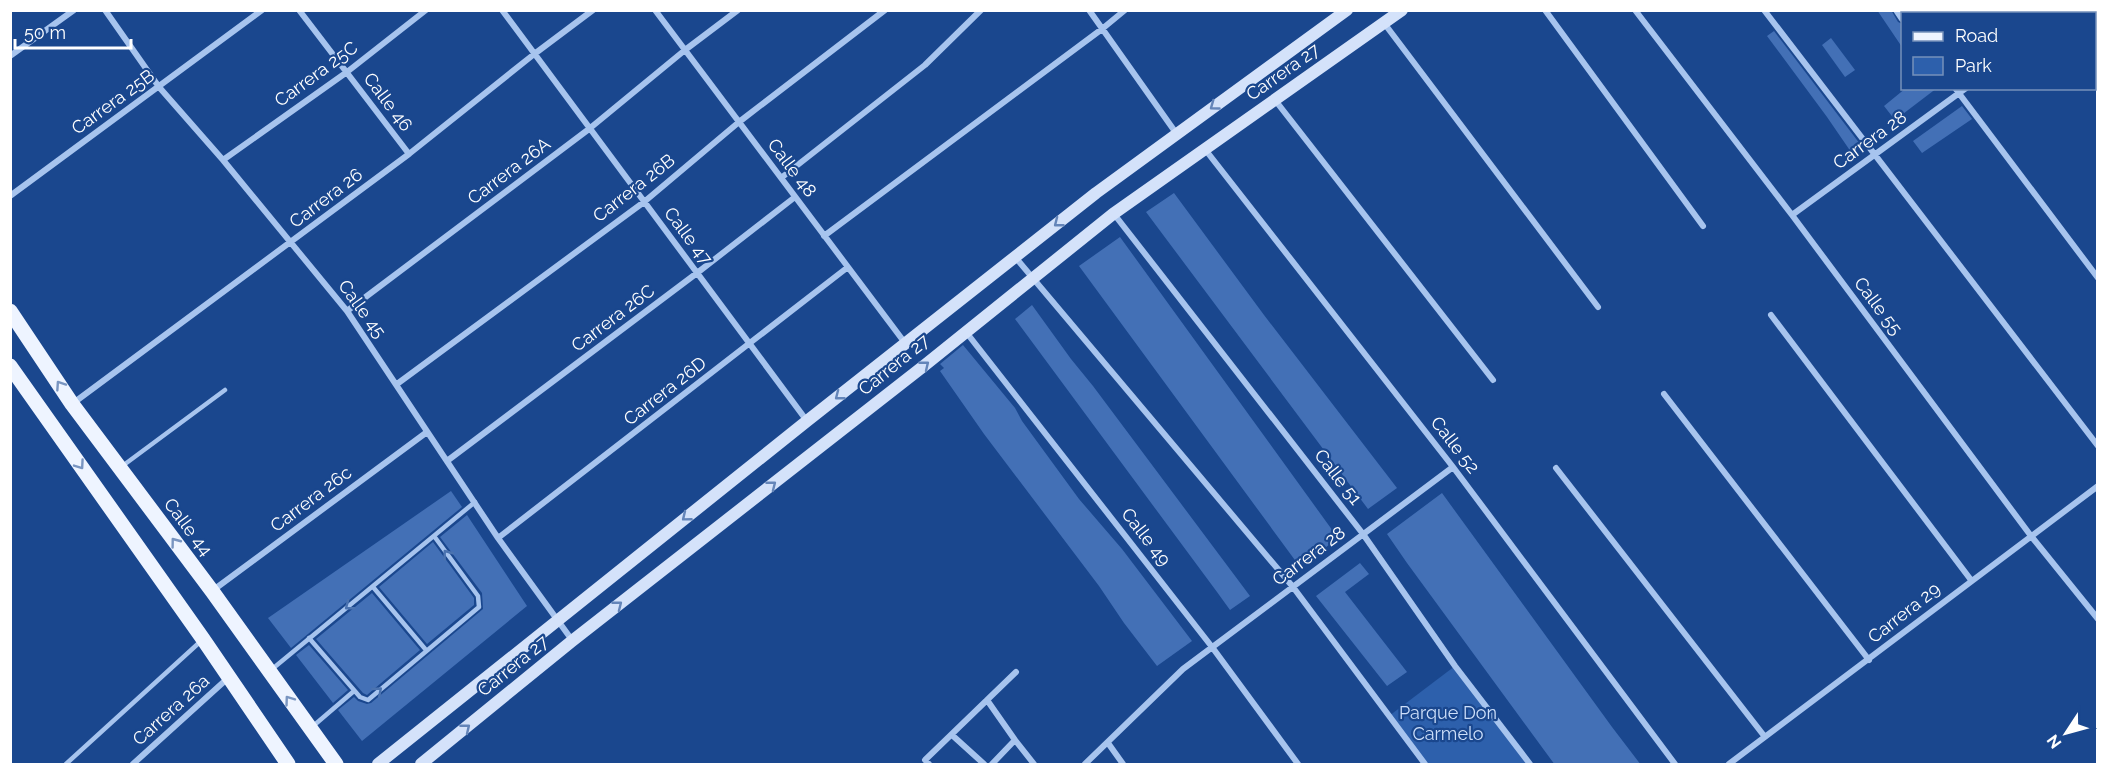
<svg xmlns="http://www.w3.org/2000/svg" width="2108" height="775" viewBox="0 0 2108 775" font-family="Raleway,sans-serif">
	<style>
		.green { fill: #2d60ac }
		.building { fill: #4370b6 }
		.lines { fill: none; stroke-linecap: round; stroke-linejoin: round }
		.lane { stroke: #a7c4ee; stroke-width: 4.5 }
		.street { stroke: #a7c4ee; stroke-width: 6 }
		.secondary { stroke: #d4e2fa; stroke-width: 12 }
		.primary { stroke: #eef4ff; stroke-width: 15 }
		.oneway { stroke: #6485b9 }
		.oneway2 { stroke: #7995c1 }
		.oneway3 { stroke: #4b73b0 }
		.labels { text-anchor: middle; stroke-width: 4.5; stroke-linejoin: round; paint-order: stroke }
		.street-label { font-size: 18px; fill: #fff; stroke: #1a478e }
		.park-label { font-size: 18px; fill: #cddffa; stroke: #1a478e }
	</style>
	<rect width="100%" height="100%" fill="#1a478e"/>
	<!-- green -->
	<path class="green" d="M 1455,666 L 1532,764 L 1426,764 L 1389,716 Z"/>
	<!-- building -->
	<path class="building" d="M 1877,10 L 1891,10 L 1898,22 L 1902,24 L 1902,47 Z
		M 1774,31 L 1860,144 L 1851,152 L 1827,117 L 1767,36 Z
		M 1831,38 L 1855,70 L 1845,77 L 1822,45 Z
		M 1906,88 L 1937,88 L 1895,120 L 1884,106 Z
		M 1962,106 L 1972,119 L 1922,153 L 1913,141 Z
		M 1174,193 L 1264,315 L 1397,488 L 1368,509 L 1146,212 Z
		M 1120,237 L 1338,538 L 1300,567 L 1079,266 Z
		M 1032,305 L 1071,359 L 1093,386 L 1250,596 L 1230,610 L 1217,592 L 1015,319 Z
		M 963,345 L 1015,408 L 1022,421 L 1079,499 L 1122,549 L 1192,641 L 1157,666 L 1124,623 L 1099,586 L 984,434 L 940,371 L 944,368 L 940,364 Z
		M 451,491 L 462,507 L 291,648 L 268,618 Z
		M 1442,493 L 1612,727 L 1641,765 L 1555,765 L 1407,563 L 1387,534 Z
		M 467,515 L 527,606 L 362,741 L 338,710 L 354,697 L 358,701 L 367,704 L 371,703 L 483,609 L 482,593 L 440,537 Z
		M 433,542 L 474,598 L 474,605 L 427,644 L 379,587 Z
		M 1360,563 L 1369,574 L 1345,592 L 1407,672 L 1387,686 L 1316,596 Z
		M 372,593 L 420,650 L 367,695 L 363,693 L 316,639 Z
		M 309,645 L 348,690 L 333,703 L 296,655 Z"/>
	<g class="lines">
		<!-- lane -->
		<path class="lane" d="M 121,467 L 225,390
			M 373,587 L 426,650
			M 309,638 L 360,697 L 368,700 L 479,607 L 478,596 L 434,536
			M 271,670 L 475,502
			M 312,727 L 354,691
			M 66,764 L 201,641"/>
		<!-- street -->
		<path class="street" d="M 105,10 L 159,87 L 223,160 L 347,311 L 498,538 L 572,640
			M 299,10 L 409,154
			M 502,10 L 807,421
			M 655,10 L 905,343
			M 1089,10 L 1176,133
			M 1545,10 L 1703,226
			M 1635,10 L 1792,215 L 2031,536 L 2098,619
			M 1764,10 L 2098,446
			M 1896,10 L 1902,19
			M 2044,10 L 2046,14
			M 1384,23 L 1598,307
			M 10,56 L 74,10
			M 2094,77 L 2098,81
			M 1955,88 L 2098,278
			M 1275,100 L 1493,380
			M 1204,148 L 1453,467 L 1675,764
			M 223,160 L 347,72 L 426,10
			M 781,178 L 925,65 L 981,10
			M 10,196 L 262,10
			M 1114,214 L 1363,534 L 1455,666 L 1530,764
			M 1792,215 L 1966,88
			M 824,236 L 1102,29 L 1125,10
			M 1015,257 L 1293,587 L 1425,764
			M 347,311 L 589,129 L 685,50 L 738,10
			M 1771,315 L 1971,580
			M 966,332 L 1212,647 L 1298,764
			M 397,384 L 644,202 L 739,122 L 885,10
			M 1664,394 L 1869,660
			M 72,404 L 409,154 L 533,55 L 593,10
			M 447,461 L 697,273 L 795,197
			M 1556,468 L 1765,737
			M 498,538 L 848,267
			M 212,591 L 427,432
			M 987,700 L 1015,740
			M 952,735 L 984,764
			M 1108,743 L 1123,764
			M 133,764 L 228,678
			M 929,764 L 925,760 L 1016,672
			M 992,764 L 1015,740 L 1034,764
			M 1085,764 L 1183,669 L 1453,467
			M 1729,764 L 2098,486"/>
		<!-- secondary -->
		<path class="secondary" d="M 378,764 L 807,421 L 1096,193 L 1347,10
			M 421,764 L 572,641 L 925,365 L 1113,214 L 1402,10"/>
		<!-- primary -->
		<path class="primary" d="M 10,311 L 72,404 L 212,591 L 336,764
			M 10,366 L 203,639 L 288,764"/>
	</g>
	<!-- one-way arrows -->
	<defs><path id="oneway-chevron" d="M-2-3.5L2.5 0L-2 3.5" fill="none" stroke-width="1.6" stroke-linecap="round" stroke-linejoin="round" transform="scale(1.5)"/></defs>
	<g class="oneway">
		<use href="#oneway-chevron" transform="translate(1214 106) rotate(144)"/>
		<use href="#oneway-chevron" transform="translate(1058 223) rotate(142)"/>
		<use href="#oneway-chevron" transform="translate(925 365) rotate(-39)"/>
		<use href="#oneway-chevron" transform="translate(839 396) rotate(142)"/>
		<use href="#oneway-chevron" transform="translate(772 485) rotate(-38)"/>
		<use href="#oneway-chevron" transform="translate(686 517) rotate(141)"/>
		<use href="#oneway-chevron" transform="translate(618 605) rotate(-38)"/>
		<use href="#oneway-chevron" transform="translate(466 728) rotate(-39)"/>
	</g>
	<g class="oneway2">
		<use href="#oneway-chevron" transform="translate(60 385) rotate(-124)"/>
		<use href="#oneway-chevron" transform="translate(80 465) rotate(55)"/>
		<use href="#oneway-chevron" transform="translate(175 542) rotate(-127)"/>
		<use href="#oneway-chevron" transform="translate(289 700) rotate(-126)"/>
	</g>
	<g class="oneway3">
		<use href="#oneway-chevron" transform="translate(447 554) rotate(-127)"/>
		<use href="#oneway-chevron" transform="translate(349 606) rotate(142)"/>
		<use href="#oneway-chevron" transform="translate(378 691) rotate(-41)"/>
	</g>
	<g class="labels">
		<!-- street labels -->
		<g class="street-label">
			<text transform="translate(1283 72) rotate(-35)" y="6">Carrera 27</text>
			<text transform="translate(316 74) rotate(-36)" y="6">Carrera 25C</text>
			<text transform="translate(113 102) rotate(-36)" y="6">Carrera 25B</text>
			<text transform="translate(388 102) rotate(53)" y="6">Calle 46</text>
			<text transform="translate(1870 140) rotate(-36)" y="6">Carrera 28</text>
			<text transform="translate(792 168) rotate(53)" y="6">Calle 48</text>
			<text transform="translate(509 171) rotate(-37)" y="6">Carrera 26A</text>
			<text transform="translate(634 188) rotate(-38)" y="6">Carrera 26B</text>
			<text transform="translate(326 198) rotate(-37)" y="6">Carrera 26</text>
			<text transform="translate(688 236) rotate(53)" y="6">Calle 47</text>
			<text transform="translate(1878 306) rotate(53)" y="6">Calle 55</text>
			<text transform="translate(362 309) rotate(54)" y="6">Calle 45</text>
			<text transform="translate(613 318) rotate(-37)" y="6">Carrera 26C</text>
			<text transform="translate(894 365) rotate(-39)" y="6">Carrera 27</text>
			<text transform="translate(665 391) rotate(-38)" y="6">Carrera 26D</text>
			<text transform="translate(1455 445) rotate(52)" y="6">Calle 52</text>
			<text transform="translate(1338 477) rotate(52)" y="6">Calle 51</text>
			<text transform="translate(311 499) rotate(-37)" y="6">Carrera 26c</text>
			<text transform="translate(188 527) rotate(53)" y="6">Calle 44</text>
			<text transform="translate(1146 537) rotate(52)" y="6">Calle 49</text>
			<text transform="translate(1309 556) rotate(-37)" y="6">Carrera 28</text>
			<text transform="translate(1904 613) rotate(-38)" y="6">Carrera 29</text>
			<text transform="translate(513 666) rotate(-39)" y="6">Carrera 27</text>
			<text transform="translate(171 710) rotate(-42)" y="6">Carrera 26a</text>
		</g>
		<!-- park labels -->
		<g class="park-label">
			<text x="1448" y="719">Parque Don<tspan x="1448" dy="21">Carmelo</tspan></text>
		</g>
	</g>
	<!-- border -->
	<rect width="2108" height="775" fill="none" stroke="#ffffff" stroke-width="24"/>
	<!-- legend -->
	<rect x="1901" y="12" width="195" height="78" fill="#1a478e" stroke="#7691bb" stroke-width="1.5"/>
	<rect x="1913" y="32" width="30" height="9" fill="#eef4ff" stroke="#7691bb" stroke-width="1.5"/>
	<text x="1955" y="42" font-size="18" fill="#ffffff">Road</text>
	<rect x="1913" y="57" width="30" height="18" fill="#2d60ac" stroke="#7691bb" stroke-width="1.5"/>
	<text x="1955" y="72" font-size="18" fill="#ffffff">Park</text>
	<!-- north arrow -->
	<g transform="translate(2066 733) rotate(234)" stroke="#1a478e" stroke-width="4.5" paint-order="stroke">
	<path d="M0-4.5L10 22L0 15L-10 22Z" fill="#ffffff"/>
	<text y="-9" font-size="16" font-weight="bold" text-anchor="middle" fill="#ffffff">N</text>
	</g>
	<!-- scale -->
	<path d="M15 39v9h116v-9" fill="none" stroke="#ffffff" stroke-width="3"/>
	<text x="24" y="39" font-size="18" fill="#ffffff" stroke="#1a478e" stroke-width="4.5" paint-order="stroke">50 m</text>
</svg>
